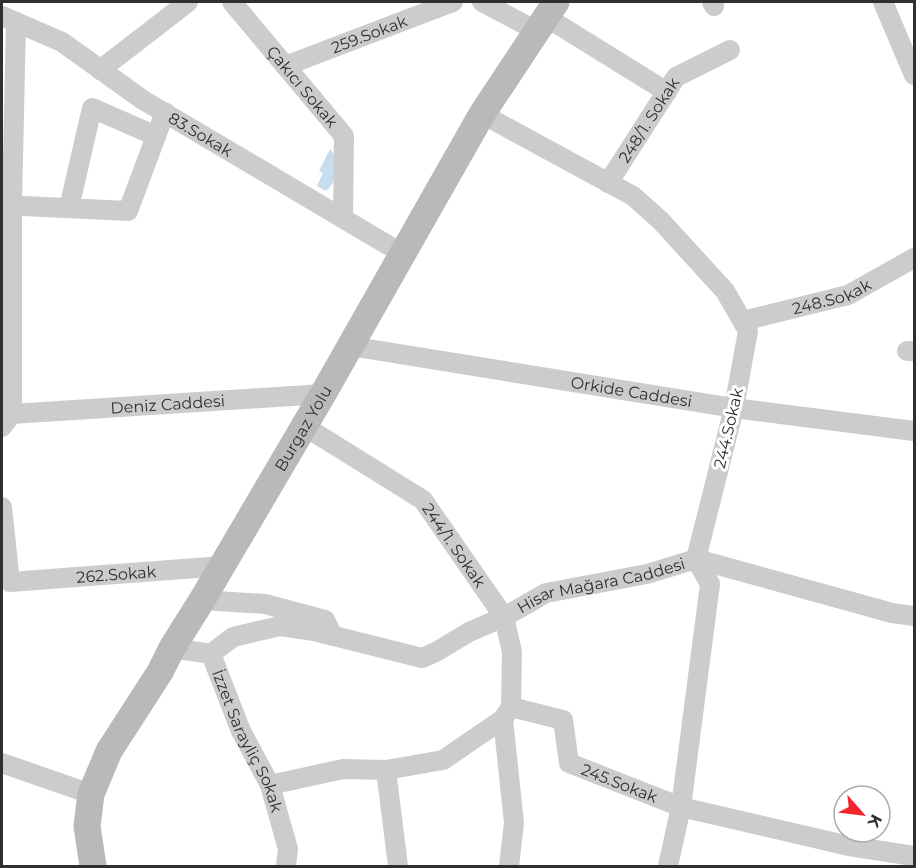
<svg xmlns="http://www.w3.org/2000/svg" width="916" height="868" viewBox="0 0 916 868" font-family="Montserrat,sans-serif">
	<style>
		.water { fill: #c6ddee }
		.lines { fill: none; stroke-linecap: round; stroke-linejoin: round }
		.street { stroke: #ccc; stroke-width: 20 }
		.secondary { stroke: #b9b9b9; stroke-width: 27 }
		.labels { text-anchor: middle; stroke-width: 6; stroke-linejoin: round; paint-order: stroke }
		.street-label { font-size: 16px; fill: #2f2f2f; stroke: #fff }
	</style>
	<rect width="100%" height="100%" fill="#fff"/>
	<!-- water -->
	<path class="water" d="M 330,149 C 340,160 338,182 326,191 L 317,186 L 323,173 L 319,171 Z"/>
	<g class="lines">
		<!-- street -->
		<g class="street">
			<path id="s1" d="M 232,2 L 344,136 L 343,218"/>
			<path d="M 482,2 L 537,31"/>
			<path d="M 712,2 L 714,6"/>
			<path d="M 883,2 L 914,75"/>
			<path id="s2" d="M 2,16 L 62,42 L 143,100 L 403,254"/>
			<path d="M 546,17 L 667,92"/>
			<path id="s3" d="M 285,66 L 453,2"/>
			<path d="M 100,70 L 188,2"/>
			<path d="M 482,114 L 633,196 L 661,221 L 725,291 L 748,331 L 734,408 L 696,559 L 710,584 L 681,807 L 668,866"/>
			<path id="s4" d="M 608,183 L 676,77 L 730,50"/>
			<path d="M 2,205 L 128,211 L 165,112"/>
			<path d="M 69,208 L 92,108 L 156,136"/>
			<path id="s5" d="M 743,321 L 848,295 L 914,258"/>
			<path id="s6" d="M 350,346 L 734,408 L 914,431"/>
			<path d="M 907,351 L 914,351"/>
			<path id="s7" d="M 12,414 L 323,394"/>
			<path id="s8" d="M 304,426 L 423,500 L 504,617 L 512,652 L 511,707"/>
			<path d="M 2,427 L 12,414 L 12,204 L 16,22"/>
			<path id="s9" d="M 2,507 L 10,582 L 223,566"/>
			<path d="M 202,600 L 265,604 L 325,620 L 333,636"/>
			<path id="s10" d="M 172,648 L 211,654 L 241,731 L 270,785 L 288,849 L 286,866"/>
			<path id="s11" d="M 211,654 L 233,637 L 280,626 L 314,631 L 422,658 L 436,652 L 469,632 L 504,617 L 546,593 L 647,574 L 696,559 L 892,613 L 914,616"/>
			<path d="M 503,719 L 514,823 L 509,866"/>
			<path d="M 2,763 L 91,794"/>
			<path d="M 386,770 L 398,866"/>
			<path id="s12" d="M 270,785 L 343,769 L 386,770 L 443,760 L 503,719 L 511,707 L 563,720 L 569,763 L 681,807 L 849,846 L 914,856"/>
		</g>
		<!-- secondary -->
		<path class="secondary" id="s13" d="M 93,866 L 87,826 L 91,794 L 109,751 L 160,672 L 172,648 L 202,600 L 323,394 L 482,114 L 556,2"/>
	</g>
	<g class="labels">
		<!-- street labels -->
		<g class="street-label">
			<text dy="6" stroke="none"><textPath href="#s3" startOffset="90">259.Sokak</textPath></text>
			<text dy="6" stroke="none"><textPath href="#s1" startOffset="110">Çakıcı Sokak</textPath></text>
			<text dy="6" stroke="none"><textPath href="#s4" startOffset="75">248/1. Sokak</textPath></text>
			<text dy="6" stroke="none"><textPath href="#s2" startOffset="232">83.Sokak</textPath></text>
			<text dy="6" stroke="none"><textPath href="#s5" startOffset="92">248.Sokak</textPath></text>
			<text dy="6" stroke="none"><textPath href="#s6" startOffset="285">Orkide Caddesi</textPath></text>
			<text dy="6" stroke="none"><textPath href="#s7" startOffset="156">Deniz Caddesi</textPath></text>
			<text dy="6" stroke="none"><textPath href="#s13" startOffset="496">Burgaz Yolu</textPath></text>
			<text transform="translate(728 428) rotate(-77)" y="6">244.Sokak</text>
			<text dy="6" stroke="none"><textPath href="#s8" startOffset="195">244/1. Sokak</textPath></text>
			<text dy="6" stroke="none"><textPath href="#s9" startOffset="182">262.Sokak</textPath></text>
			<text dy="6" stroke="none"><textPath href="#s11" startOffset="417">Hisar Mağara Caddesi</textPath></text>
			<text dy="6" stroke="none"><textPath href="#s10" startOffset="134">İzzet Sarayliç Sokak</textPath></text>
			<text dy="6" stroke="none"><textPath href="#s12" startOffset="414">245.Sokak</textPath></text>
		</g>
	</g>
	<!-- border -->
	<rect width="916" height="868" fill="none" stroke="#2f2f2f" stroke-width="6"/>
	<!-- north arrow -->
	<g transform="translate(862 814) rotate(118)"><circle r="28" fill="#ffffff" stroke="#acacac" stroke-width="1.5"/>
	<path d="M0-4.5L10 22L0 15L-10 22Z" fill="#f2242d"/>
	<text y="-9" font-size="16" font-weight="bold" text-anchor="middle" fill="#2f2f2f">K</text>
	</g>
</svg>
